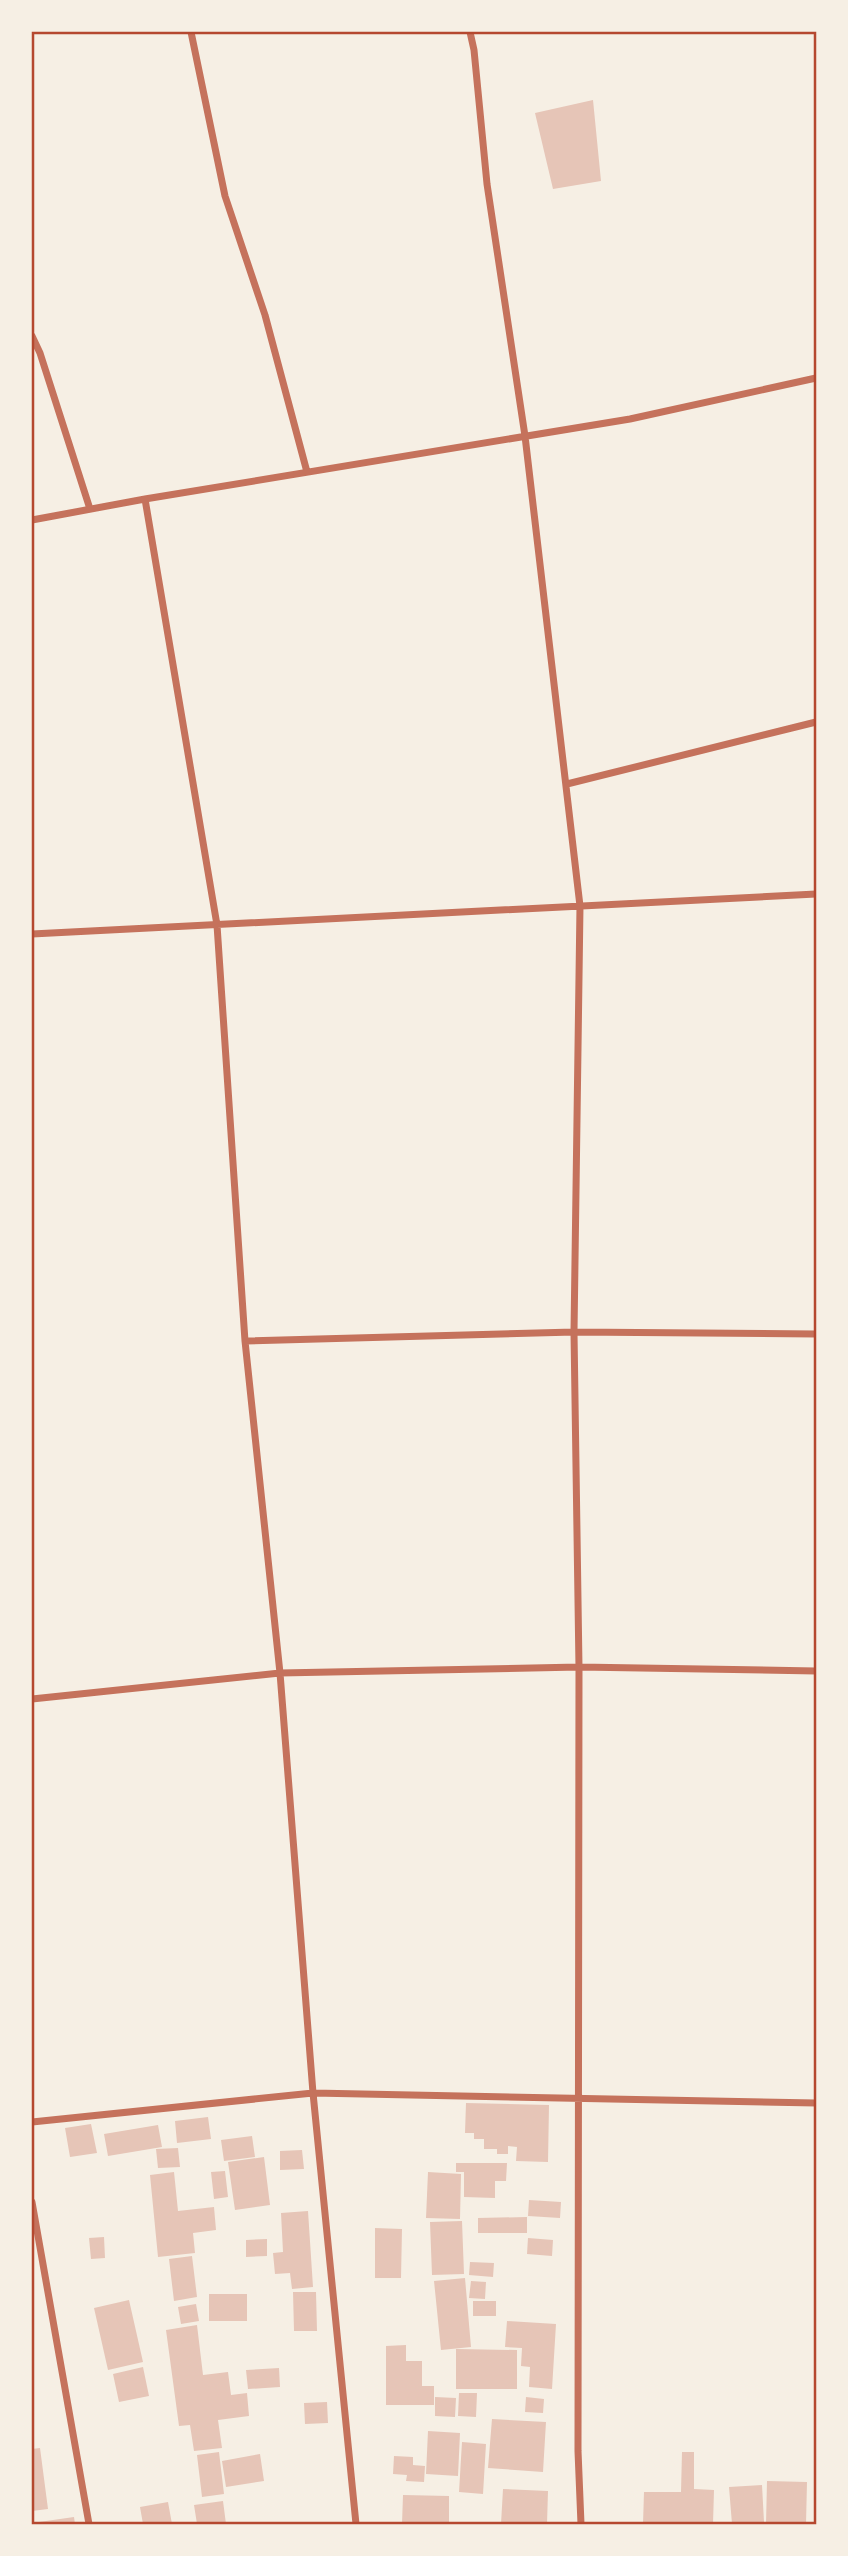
<svg xmlns="http://www.w3.org/2000/svg" width="848" height="2556" viewBox="0 0 848 2556" font-family="Cabin,sans-serif">
	<style>
		.building { fill: #e6c5b7 }
		.lines { fill: none; stroke-linecap: round; stroke-linejoin: round }
		.minor { stroke: #c5725c; stroke-width: 7 }
		.neatline { fill: none; stroke: #b5482f; stroke-width: 2.5 }
	</style>
	<rect width="100%" height="100%" fill="#f6efe4"/>
	<!-- building -->
	<path class="building" d="M 593,100 L 601,181 L 553,189 L 535,113 Z
		M 466,2103 L 549,2105 L 548,2162 L 516,2161 L 517,2147 L 508,2146 L 508,2154 L 497,2154 L 497,2149 L 484,2149 L 484,2139 L 474,2139 L 474,2133 L 465,2133 Z
		M 208,2117 L 211,2139 L 177,2143 L 175,2121 Z
		M 91,2124 L 97,2153 L 70,2157 L 65,2128 Z
		M 158,2125 L 162,2147 L 108,2156 L 104,2134 Z
		M 252,2136 L 255,2157 L 224,2161 L 221,2140 Z
		M 178,2148 L 180,2167 L 158,2168 L 156,2149 Z
		M 302,2150 L 304,2169 L 280,2170 L 280,2151 Z
		M 264,2157 L 270,2205 L 235,2210 L 228,2162 Z
		M 456,2163 L 507,2163 L 506,2181 L 495,2181 L 495,2198 L 464,2197 L 464,2172 L 456,2172 Z
		M 225,2171 L 228,2197 L 214,2199 L 211,2172 Z
		M 174,2172 L 178,2211 L 214,2207 L 216,2230 L 193,2233 L 195,2253 L 158,2257 L 150,2175 Z
		M 428,2172 L 461,2174 L 460,2219 L 426,2218 Z
		M 529,2200 L 561,2202 L 560,2218 L 528,2216 Z
		M 308,2211 L 313,2287 L 292,2289 L 290,2273 L 275,2274 L 273,2253 L 283,2252 L 281,2213 Z
		M 527,2217 L 527,2233 L 478,2233 L 478,2218 Z
		M 462,2221 L 464,2274 L 432,2275 L 430,2222 Z
		M 375,2228 L 402,2229 L 401,2278 L 375,2278 Z
		M 104,2237 L 105,2258 L 91,2259 L 89,2238 Z
		M 528,2238 L 553,2240 L 552,2256 L 527,2254 Z
		M 267,2239 L 267,2256 L 246,2257 L 246,2240 Z
		M 192,2256 L 197,2297 L 174,2301 L 169,2259 Z
		M 470,2262 L 494,2263 L 493,2277 L 469,2275 Z
		M 465,2278 L 471,2347 L 441,2350 L 434,2281 Z
		M 471,2281 L 486,2282 L 485,2299 L 469,2298 Z
		M 293,2292 L 316,2292 L 317,2331 L 294,2331 Z
		M 209,2294 L 247,2294 L 247,2321 L 209,2321 Z
		M 129,2300 L 143,2362 L 108,2370 L 94,2308 Z
		M 473,2301 L 496,2301 L 496,2316 L 473,2316 Z
		M 196,2304 L 199,2321 L 181,2324 L 178,2307 Z
		M 507,2321 L 556,2324 L 552,2389 L 529,2387 L 530,2367 L 521,2366 L 522,2348 L 505,2347 Z
		M 197,2325 L 203,2375 L 228,2372 L 231,2395 L 247,2393 L 249,2416 L 218,2420 L 222,2448 L 194,2451 L 190,2425 L 179,2426 L 166,2330 Z
		M 406,2345 L 406,2361 L 422,2361 L 422,2386 L 434,2386 L 434,2405 L 386,2405 L 386,2346 Z
		M 456,2349 L 517,2350 L 517,2389 L 456,2389 Z
		M 143,2367 L 149,2396 L 119,2402 L 113,2374 Z
		M 279,2368 L 280,2387 L 248,2389 L 246,2370 Z
		M 459,2393 L 477,2393 L 476,2417 L 458,2416 Z
		M 435,2397 L 456,2398 L 455,2417 L 435,2416 Z
		M 526,2397 L 544,2399 L 543,2413 L 525,2412 Z
		M 327,2402 L 328,2423 L 305,2424 L 304,2403 Z
		M 492,2419 L 546,2422 L 543,2472 L 488,2468 Z
		M 428,2431 L 460,2433 L 458,2476 L 426,2474 Z
		M 462,2442 L 486,2444 L 483,2494 L 459,2492 Z
		M 40,2448 L 48,2509 L 32,2511 L 32,2449 Z
		M 219,2452 L 224,2494 L 202,2497 L 197,2455 Z
		M 682,2452 L 694,2452 L 694,2489 L 714,2490 L 713,2524 L 643,2524 L 644,2492 L 681,2492 Z
		M 260,2454 L 264,2481 L 226,2487 L 222,2461 Z
		M 394,2456 L 413,2457 L 413,2465 L 425,2466 L 424,2482 L 406,2481 L 407,2475 L 393,2474 Z
		M 767,2481 L 807,2482 L 806,2524 L 766,2524 Z
		M 762,2485 L 764,2522 L 732,2524 L 729,2487 Z
		M 503,2489 L 548,2491 L 547,2524 L 501,2524 Z
		M 403,2495 L 449,2496 L 449,2524 L 402,2524 Z
		M 223,2501 L 226,2524 L 197,2524 L 194,2505 Z
		M 168,2502 L 172,2524 L 143,2524 L 140,2507 Z
		M 74,2517 L 75,2524 L 32,2524 L 32,2523 Z"/>
	<g class="lines">
		<!-- minor -->
		<path class="minor" d="M 191,32 L 225,196 L 265,315 L 307,472
			M 470,32 L 474,50 L 487,184 L 525,436 L 580,906 L 574,1332 L 579,1667 L 578,2451 L 581,2524
			M 32,336 L 40,353 L 90,509
			M 145,499 L 217,925 L 245,1341 L 280,1673 L 313,2093 L 356,2524
			M 32,520 L 145,499 L 630,419 L 816,378
			M 567,784 L 816,722
			M 32,934 L 816,894
			M 245,1341 L 574,1332 L 816,1334
			M 32,1699 L 280,1673 L 579,1667 L 816,1671
			M 32,2122 L 313,2093 L 816,2103
			M 32,2202 L 89,2524"/>
	</g>
	<!-- border -->
	<rect width="848" height="2556" fill="none" stroke="#f6efe4" stroke-width="66"/>
	<rect x="33" y="33" width="782" height="2490" class="neatline"/>
</svg>
